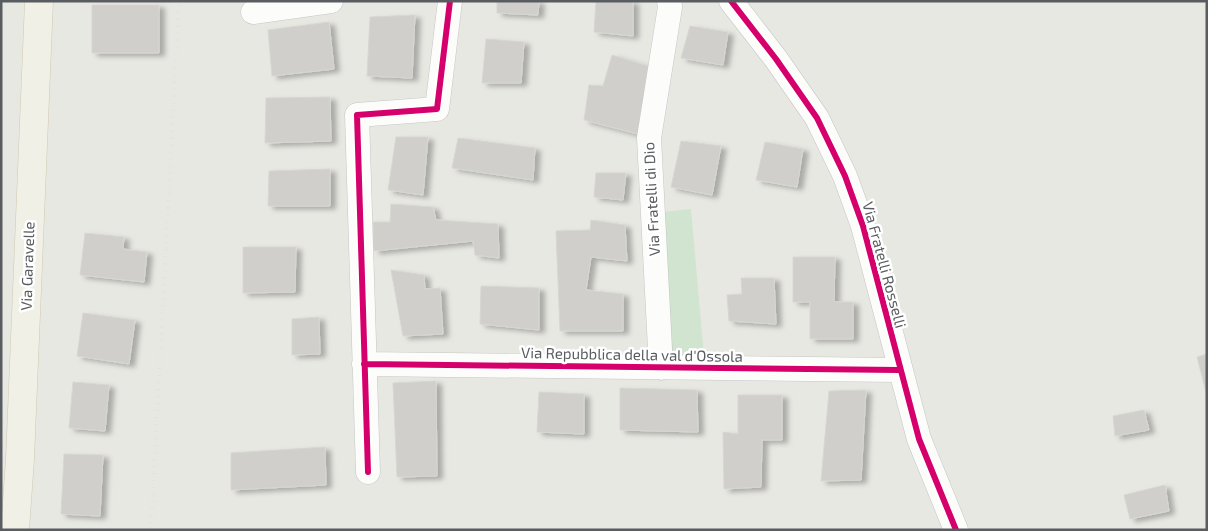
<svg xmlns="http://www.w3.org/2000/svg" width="1208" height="531" viewBox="0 0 1208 531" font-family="'Exo 2',sans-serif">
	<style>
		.green { fill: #d0e4cf }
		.building { fill: #d0cfcc; stroke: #d8d6d2; filter: url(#shadow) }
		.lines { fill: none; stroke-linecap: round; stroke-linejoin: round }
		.minor-casing { stroke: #c5c5c5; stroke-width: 25 }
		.major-casing { stroke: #cfc9b2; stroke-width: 29 }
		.minor { stroke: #fcfcfb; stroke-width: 24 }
		.major { stroke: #f0f0e6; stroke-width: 28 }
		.rail { stroke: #e1e1e0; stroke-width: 4; stroke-dasharray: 1 6; stroke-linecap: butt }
		.cycleway-casing { stroke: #fff; stroke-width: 9 }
		.cycleway { stroke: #d6006c; stroke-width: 6 }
		.labels { text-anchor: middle; stroke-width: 5; stroke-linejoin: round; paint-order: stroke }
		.street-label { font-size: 15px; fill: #595c60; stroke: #fff }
	</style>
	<defs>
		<filter id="shadow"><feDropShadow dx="5.5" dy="3" stdDeviation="2.5" flood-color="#0004"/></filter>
	</defs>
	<rect width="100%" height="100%" fill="#e8e8e3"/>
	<!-- green -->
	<path class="green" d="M 691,209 L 705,368 L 661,368 L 652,213 Z"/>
	<!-- building -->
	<path class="building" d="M 497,1 L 539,1 L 538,15 L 497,13 Z
		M 596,1 L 633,1 L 633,36 L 594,32 Z
		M 92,5 L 159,5 L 159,53 L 92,53 Z
		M 415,15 L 412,78 L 367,76 L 370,17 Z
		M 329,22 L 334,69 L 272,76 L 268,30 Z
		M 690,26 L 728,32 L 723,65 L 681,58 Z
		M 486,39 L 524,42 L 521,83 L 482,83 Z
		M 612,55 L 648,66 L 638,134 L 584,120 L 589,85 L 603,86 Z
		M 330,97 L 331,141 L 265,143 L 266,98 Z
		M 396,137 L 428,137 L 423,195 L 388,190 Z
		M 458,138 L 535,148 L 533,180 L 452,168 Z
		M 681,141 L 721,146 L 712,195 L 671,187 Z
		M 765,142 L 803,149 L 797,187 L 756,180 Z
		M 330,169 L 330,206 L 268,206 L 269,171 Z
		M 596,173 L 626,173 L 623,200 L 594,197 Z
		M 391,204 L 433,207 L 436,220 L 498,224 L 499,258 L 475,255 L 473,241 L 374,251 L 373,222 L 390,222 Z
		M 591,220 L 625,225 L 627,261 L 591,257 L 586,290 L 623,294 L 623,331 L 560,331 L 556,231 L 590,230 Z
		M 85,233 L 124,237 L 123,249 L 147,252 L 144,282 L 80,275 Z
		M 243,247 L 296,247 L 295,292 L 243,293 Z
		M 793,257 L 835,257 L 834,302 L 853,302 L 853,339 L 810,339 L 810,302 L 793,302 Z
		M 391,270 L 424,275 L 425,289 L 440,288 L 443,334 L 403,336 Z
		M 741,278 L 774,278 L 776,324 L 729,321 L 727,295 L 742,294 Z
		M 481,286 L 539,288 L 539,330 L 480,324 Z
		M 83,313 L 135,320 L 129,364 L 77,356 Z
		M 319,317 L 320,354 L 292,355 L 292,319 Z
		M 1207,354 L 1207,396 L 1197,357 Z
		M 436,381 L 437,476 L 397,477 L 393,383 Z
		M 73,382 L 109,385 L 105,431 L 69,428 Z
		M 620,388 L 697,390 L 698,432 L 620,430 Z
		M 866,390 L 861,480 L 821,481 L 829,391 Z
		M 539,392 L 584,394 L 584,434 L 537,432 Z
		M 738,395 L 782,395 L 782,440 L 762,440 L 761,487 L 724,489 L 723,432 L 738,434 Z
		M 1144,410 L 1149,430 L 1115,436 L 1113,416 Z
		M 325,447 L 326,485 L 231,490 L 231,453 Z
		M 64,454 L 103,455 L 100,516 L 61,514 Z
		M 1165,485 L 1169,511 L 1130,519 L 1124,495 Z"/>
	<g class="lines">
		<defs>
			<path id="minor" d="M 731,1 L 776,59 L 817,118 L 845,176 L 863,226 L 919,439 L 956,530
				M 253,12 L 331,1
				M 364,364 L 899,370
				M 661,368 L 649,138 L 670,7 L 669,1
				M 368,472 L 357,115 L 437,109 L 450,1"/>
			<path id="major" d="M 15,530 L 20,459 L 39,1"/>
		</defs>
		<!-- minor casing -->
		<use href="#minor" class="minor-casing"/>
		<!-- major casing -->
		<use href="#major" class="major-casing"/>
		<!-- minor -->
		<use href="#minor" class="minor"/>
		<!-- major -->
		<use href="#major" class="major"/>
		<!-- rail -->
		<path class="rail" d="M 151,530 L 179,1"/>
		<defs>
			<path id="cycleway" d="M 731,1 L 776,59 L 817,118 L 845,176 L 863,226 L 919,439 L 956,530
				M 364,364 L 899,370
				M 368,472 L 357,115 L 437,109 L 450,1"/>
		</defs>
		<!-- cycleway casing -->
		<use href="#cycleway" class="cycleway-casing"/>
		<!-- cycleway -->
		<use href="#cycleway" class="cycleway"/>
	</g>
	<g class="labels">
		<!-- street labels -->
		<g class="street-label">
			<text transform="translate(652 199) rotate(-93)" y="5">Via Fratelli di Dio</text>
			<text transform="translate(884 265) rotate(75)" y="5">Via Fratelli Rosselli</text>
			<text transform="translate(28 266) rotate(-88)" y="5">Via Garavelle</text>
			<text transform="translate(632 355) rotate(1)" y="5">Via Repubblica della val d'Ossola</text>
		</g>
	</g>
	<!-- border -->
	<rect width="1208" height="531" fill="none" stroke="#595c60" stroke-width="5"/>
</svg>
